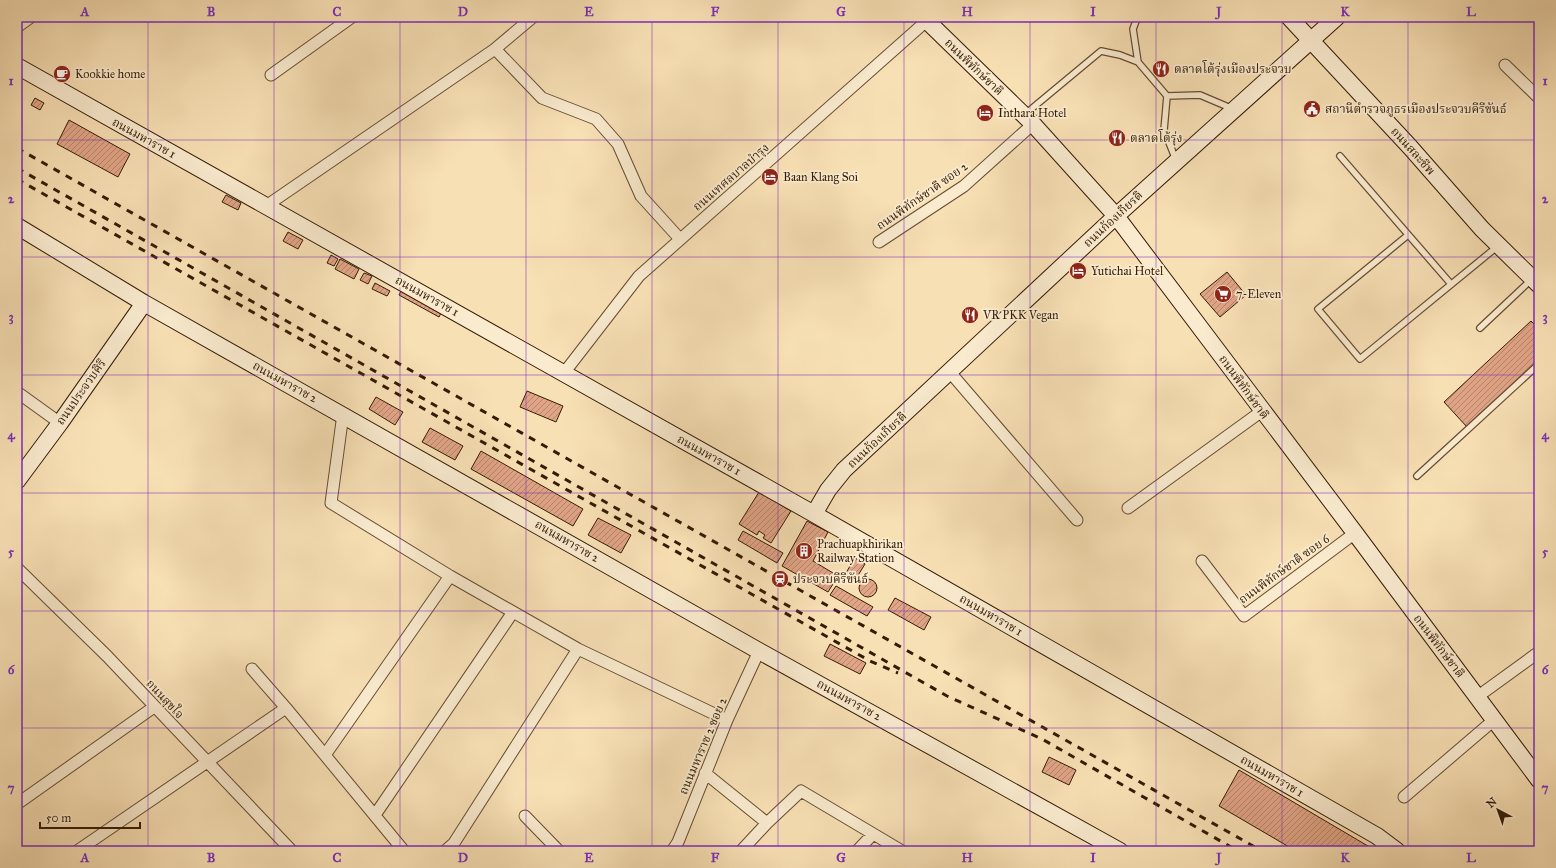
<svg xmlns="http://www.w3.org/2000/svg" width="1556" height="868" viewBox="0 0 1556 868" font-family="'IM FELL Great Primer','Noto Serif Thai',serif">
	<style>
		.building { fill: url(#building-hatch); stroke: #351b05 }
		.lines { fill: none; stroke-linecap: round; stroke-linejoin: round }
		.lane-casing { stroke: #664c31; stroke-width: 8 }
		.street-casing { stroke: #664c31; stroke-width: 13 }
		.secondary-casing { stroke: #351b05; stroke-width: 18 }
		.lane { stroke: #faebcf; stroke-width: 5.5 }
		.street { stroke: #faebcf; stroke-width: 11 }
		.secondary { stroke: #faebcf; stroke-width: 16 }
		.rail { stroke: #351b05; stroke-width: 3; stroke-dasharray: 7 7; stroke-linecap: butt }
		.grid { fill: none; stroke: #7b2cbf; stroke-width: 1; stroke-opacity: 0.55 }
		.labels { text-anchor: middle; stroke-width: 3.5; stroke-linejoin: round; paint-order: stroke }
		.street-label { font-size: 12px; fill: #351b05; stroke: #faebcf }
		.poi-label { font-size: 12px; fill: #351b05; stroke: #faebcf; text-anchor: start }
		.neatline { fill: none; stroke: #7b2cbf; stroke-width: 1.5 }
		.grid-label { font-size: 13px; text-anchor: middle; font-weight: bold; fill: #7b2cbf }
	</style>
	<defs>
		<pattern id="building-hatch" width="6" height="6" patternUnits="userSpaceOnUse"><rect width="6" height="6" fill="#e0a486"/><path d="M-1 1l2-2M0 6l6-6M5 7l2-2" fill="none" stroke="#b6856c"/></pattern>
	</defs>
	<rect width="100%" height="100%" fill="#f8e0b5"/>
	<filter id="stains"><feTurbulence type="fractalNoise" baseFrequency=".005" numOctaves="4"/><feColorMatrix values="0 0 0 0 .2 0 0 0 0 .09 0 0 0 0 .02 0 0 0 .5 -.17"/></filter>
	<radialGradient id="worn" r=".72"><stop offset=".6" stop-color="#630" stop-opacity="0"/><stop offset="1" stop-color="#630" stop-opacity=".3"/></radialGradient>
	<!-- building -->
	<path class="building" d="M 35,98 L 44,103 L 40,110 L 31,105 Z
		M 69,120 L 130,154 L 118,177 L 57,144 Z
		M 226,195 L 241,203 L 238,210 L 222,202 Z
		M 288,232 L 303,240 L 298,249 L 283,241 Z
		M 331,255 L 338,259 L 334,266 L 327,263 Z
		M 340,259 L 359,269 L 354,279 L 335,269 Z
		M 1227,272 L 1246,295 L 1220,317 L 1200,294 Z
		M 364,273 L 372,276 L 368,284 L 360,280 Z
		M 375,283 L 390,291 L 387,296 L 372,289 Z
		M 401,291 L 441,313 L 439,317 L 399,295 Z
		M 1531,321 L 1539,329 L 1539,360 L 1467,427 L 1444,402 Z
		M 527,391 L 563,406 L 556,422 L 520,407 Z
		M 376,397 L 403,412 L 395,425 L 369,409 Z
		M 430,428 L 463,446 L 455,460 L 422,442 Z
		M 481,451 L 583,509 L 573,526 L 471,469 Z
		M 759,492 L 791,511 L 771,543 L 763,538 L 765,535 L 759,531 L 757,535 L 739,524 Z
		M 598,518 L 631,535 L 621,553 L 588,535 Z
		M 807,521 L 828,532 L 813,561 L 838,576 L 828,592 L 782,566 Z
		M 743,531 L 783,553 L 777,563 L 738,540 Z
		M 855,558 L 865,564 L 854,582 L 844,576 Z
		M859 588a9 9 0 1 1 18 0a9 9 0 1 1-18 0Z
		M 836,586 L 873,607 L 867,616 L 830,595 Z
		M 895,598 L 931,617 L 924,630 L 888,610 Z
		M 830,644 L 866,663 L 860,674 L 824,656 Z
		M 1049,757 L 1076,770 L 1069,785 L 1042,772 Z
		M 1239,770 L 1373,849 L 1376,851 L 1296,851 L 1219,806 Z"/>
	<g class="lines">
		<defs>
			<path id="lane" d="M 1141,17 L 1136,21 L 1133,29 L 1138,62 L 1167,96 L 1164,130 L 1176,160
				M 1167,96 L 1200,95 L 1233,109
				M 1024,115 L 1101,51 L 1120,55 L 1138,62
				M 1340,156 L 1451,284
				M 1408,235 L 1318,309 L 1360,359 L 1498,246
				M 1480,328 L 1532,279
				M 1417,476 L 1539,364"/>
			<path id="street" d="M 17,27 L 31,17
				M 495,49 L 542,98 L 596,119 L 618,144 L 641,196 L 680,239
				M 1505,65 L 1539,98
				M 271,75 L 352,17
				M 266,206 L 495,49 L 533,17
				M 879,242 L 964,186 L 1033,124
				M 949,371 L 1077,520
				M 564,373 L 639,276 L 931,17
				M 17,392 L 60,423
				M 343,414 L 331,503 L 450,576 L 578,649 L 727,720
				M 1128,508 L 1262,411
				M 1202,561 L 1244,616 L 1355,533
				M 17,568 L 107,656 L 292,851
				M 252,669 L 286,708 L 404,851
				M 1477,697 L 1539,652
				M 325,755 L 450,576
				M 705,773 L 767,823 L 741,851
				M 1404,797 L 1494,720
				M 17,804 L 154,707
				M 375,815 L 513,612
				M 525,816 L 559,851
				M 767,823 L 801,791 L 902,851
				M 77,851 L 286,708
				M 445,851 L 454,843 L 578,649
				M 672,851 L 678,842 L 727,720 L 759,651
				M 857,851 L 873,834"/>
			<path id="secondary" d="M 923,17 L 1033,124 L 1116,216 L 1355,533 L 1539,780
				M 1289,17 L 1410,147 L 1482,229 L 1539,285
				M 17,66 L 814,514 L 1377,836 L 1397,851
				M 17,226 L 144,303 L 759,651 L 1120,851
				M 17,481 L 60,423 L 144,303
				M 814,514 L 828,490 L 844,470 L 1116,216 L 1337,17"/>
		</defs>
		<!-- lane casing -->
		<use href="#lane" class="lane-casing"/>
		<!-- street casing -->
		<use href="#street" class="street-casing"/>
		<!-- secondary casing -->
		<use href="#secondary" class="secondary-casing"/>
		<!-- lane -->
		<use href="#lane" class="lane"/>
		<!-- street -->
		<use href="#street" class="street"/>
		<!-- secondary -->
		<use href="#secondary" class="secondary"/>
		<!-- rail -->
		<path class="rail" d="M 17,148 L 1262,851
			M 17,168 L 947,696 L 1042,739 L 1238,851
			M 17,179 L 870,661 L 898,673"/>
	</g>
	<!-- grid -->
	<path class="grid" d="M 148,17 L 148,851M 274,17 L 274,851M 400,17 L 400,851M 526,17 L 526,851M 652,17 L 652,851M 778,17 L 778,851M 904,17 L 904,851M 1030,17 L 1030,851M 1156,17 L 1156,851M 1282,17 L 1282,851M 1408,17 L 1408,851M 17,140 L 1539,140M 17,257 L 1539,257M 17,375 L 1539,375M 17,493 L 1539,493M 17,611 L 1539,611M 17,728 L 1539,728"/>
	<!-- icons -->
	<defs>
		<symbol id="restaurant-disc" viewBox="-11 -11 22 22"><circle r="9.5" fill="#8f2418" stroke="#faebcf"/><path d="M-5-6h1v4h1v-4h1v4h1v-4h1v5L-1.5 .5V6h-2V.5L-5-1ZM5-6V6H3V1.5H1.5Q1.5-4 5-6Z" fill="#fff"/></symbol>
		<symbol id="cafe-disc" viewBox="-11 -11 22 22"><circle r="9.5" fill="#8f2418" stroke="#faebcf"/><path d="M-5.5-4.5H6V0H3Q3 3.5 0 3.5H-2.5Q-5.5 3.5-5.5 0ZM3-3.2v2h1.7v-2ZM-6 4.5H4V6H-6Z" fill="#fff"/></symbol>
		<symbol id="civic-disc" viewBox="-11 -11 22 22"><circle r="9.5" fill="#8f2418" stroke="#faebcf"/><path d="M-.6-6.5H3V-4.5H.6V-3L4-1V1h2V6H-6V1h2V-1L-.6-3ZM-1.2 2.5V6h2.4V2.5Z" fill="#fff"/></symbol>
		<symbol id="hotel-disc" viewBox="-11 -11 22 22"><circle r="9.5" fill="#8f2418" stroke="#faebcf"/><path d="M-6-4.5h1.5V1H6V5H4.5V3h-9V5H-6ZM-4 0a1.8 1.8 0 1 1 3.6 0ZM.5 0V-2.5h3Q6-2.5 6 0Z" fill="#fff"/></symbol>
		<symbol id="supermarket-disc" viewBox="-11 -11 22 22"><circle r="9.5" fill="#8f2418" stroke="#faebcf"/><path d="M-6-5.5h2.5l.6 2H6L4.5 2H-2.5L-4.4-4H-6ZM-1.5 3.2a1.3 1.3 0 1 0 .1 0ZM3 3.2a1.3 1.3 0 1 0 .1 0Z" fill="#fff"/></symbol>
		<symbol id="building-disc" viewBox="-11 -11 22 22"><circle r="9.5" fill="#8f2418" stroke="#faebcf"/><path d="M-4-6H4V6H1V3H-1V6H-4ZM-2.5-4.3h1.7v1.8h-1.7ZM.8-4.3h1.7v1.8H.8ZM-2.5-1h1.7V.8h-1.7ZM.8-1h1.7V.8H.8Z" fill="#fff"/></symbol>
		<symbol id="station-disc" viewBox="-11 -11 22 22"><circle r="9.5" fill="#8f2418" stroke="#faebcf"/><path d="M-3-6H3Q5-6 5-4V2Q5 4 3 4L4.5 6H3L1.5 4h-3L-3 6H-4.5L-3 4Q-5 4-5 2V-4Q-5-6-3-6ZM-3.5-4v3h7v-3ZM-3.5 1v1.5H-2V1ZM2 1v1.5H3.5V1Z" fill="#fff"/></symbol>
	</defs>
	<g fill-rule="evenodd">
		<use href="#restaurant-disc" x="1151" y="59" width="20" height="20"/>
		<use href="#cafe-disc" x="52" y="64" width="20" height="20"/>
		<use href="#civic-disc" x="1302" y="99" width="20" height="20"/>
		<use href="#hotel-disc" x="975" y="103" width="20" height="20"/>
		<use href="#restaurant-disc" x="1107" y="128" width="20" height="20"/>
		<use href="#hotel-disc" x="760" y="167" width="20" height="20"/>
		<use href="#hotel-disc" x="1068" y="261" width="20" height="20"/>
		<use href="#supermarket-disc" x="1213" y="284" width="20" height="20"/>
		<use href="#restaurant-disc" x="960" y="305" width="20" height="20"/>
		<use href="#building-disc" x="794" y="541" width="20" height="20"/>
		<use href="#station-disc" x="770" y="569" width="20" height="20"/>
	</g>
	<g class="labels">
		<!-- street labels -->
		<g class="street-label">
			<text transform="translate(974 67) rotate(44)" y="4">ถนนพิทักษ์ชาติ</text>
			<text transform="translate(144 138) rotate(29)" y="4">ถนนมหาราช 1</text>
			<text transform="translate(1413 151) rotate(48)" y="4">ถนนสละชีพ</text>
			<text transform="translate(731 177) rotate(-41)" y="4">ถนนเทศลบาลบำรุง</text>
			<text transform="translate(922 196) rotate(-35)" y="4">ถนนพิทักษ์ชาติ ซอย 2</text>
			<text transform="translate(1113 219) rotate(-43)" y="4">ถนนก้องเกียรติ</text>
			<text transform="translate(427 296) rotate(29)" y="4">ถนนมหาราช 1</text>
			<text transform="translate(285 382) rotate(29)" y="4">ถนนมหาราช 2</text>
			<text transform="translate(1244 387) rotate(54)" y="4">ถนนพิทักษ์ชาติ</text>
			<text transform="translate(81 392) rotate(-55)" y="4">ถนนประจวบศิริ</text>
			<text transform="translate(877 440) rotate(-43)" y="4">ถนนก้องเกียรติ</text>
			<text transform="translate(709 455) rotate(29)" y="4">ถนนมหาราช 1</text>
			<text transform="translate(567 541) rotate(30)" y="4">ถนนมหาราช 2</text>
			<text transform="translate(1284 569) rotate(-36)" y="4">ถนนพิทักษ์ชาติ ซอย 6</text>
			<text transform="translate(991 615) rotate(30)" y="4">ถนนมหาราช 1</text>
			<text transform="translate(1439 646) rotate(53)" y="4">ถนนพิทักษ์ชาติ</text>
			<text transform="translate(165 699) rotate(47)" y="4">ถนนสุขใจ</text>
			<text transform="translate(849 700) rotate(29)" y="4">ถนนมหาราช 2</text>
			<text transform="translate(703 746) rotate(-67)" y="4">ถนนมหาราช 2 ซอย 2</text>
			<text transform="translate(1272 776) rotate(30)" y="4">ถนนมหาราช 1</text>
		</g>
		<!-- poi labels -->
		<g class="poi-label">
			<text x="1174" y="73">ตลาดโต้รุ่งเมืองประจวบ</text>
			<text x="75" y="78">Kookkie home</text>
			<text x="1325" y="113">สถานีตำรวจภูธรเมืองประจวบคีรีขันธ์</text>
			<text x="998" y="117">Inthara Hotel</text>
			<text x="1130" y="142">ตลาดโต้รุ่ง</text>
			<text x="783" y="181">Baan Klang Soi</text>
			<text x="1091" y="275">Yutichai Hotel</text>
			<text x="1236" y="298">7-Eleven</text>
			<text x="983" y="319">VR PKK Vegan</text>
			<text x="817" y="548">Prachuapkhirikan<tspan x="817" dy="14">Railway Station</tspan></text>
			<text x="793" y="583">ประจวบคีรีขันธ์</text>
		</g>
	</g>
	<!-- margin -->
	<rect width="1556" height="868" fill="none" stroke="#f8e0b5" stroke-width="44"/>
	<!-- north arrow -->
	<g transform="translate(1498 810) rotate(319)" stroke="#faebcf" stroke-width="3" paint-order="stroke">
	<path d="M0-3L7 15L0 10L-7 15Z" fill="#351b05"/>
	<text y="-6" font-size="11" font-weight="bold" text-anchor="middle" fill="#351b05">N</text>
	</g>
	<!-- scale -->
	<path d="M40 822v6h100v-6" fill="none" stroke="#351b05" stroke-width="2"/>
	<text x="46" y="822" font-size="12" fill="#351b05" stroke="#faebcf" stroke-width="3" paint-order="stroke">50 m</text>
	<rect x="22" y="22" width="1512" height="824" class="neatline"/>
	<g class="grid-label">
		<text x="85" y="16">A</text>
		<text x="211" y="16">B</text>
		<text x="337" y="16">C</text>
		<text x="463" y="16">D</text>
		<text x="589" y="16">E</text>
		<text x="715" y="16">F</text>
		<text x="841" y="16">G</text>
		<text x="967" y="16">H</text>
		<text x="1093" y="16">I</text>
		<text x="1219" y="16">J</text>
		<text x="1345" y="16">K</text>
		<text x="1471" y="16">L</text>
		<text x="11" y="85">1</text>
		<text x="1545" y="85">1</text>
		<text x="11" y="203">2</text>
		<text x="1545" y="203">2</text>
		<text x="11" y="321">3</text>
		<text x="1545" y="321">3</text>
		<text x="11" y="439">4</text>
		<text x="1545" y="439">4</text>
		<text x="11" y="556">5</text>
		<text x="1545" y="556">5</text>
		<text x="11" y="674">6</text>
		<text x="1545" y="674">6</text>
		<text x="11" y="792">7</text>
		<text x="1545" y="792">7</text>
		<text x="85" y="862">A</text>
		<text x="211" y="862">B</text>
		<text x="337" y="862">C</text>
		<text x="463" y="862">D</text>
		<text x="589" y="862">E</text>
		<text x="715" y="862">F</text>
		<text x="841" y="862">G</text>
		<text x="967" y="862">H</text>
		<text x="1093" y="862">I</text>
		<text x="1219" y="862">J</text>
		<text x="1345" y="862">K</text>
		<text x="1471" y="862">L</text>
	</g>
	<rect width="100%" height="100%" filter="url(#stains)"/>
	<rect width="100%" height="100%" fill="url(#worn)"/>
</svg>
